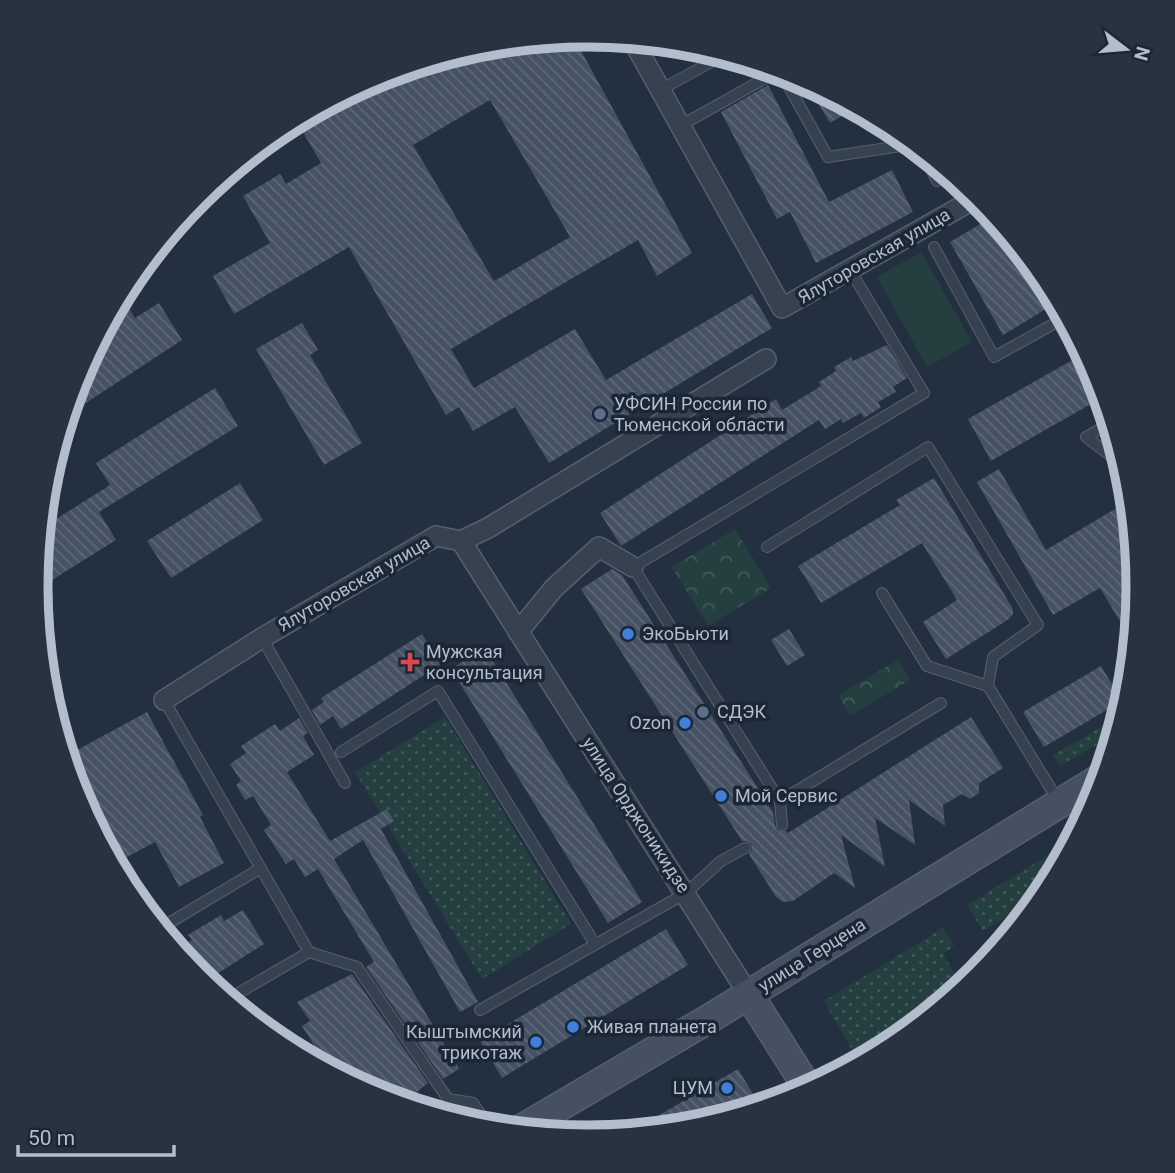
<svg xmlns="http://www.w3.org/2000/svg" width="1175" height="1173" viewBox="0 0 1175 1173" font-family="Roboto,sans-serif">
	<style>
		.grass { fill: url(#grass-dots) }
		.park { fill: url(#park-crowns) }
		.garden { fill: #253f41 }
		.building { fill: url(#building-back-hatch); fill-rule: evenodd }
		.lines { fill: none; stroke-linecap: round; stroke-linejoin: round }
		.lane-casing { stroke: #55606e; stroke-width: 12 }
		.street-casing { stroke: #55606e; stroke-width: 22 }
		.secondary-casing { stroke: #55606e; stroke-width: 31 }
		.lane { stroke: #374250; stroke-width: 10 }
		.street { stroke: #374250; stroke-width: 19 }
		.secondary { stroke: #455163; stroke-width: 28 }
		.service-dot { fill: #5c6f8a; stroke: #1c2735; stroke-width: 2.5 }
		.shop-dot { fill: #3f7fe0; stroke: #1c2735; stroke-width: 2.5 }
		.health-dot { fill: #e0444e; stroke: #1c2735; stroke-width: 2.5 }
		.labels { text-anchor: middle; stroke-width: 7; stroke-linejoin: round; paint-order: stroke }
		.street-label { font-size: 18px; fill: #b4bdcb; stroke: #1c2735 }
		.poi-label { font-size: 18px; fill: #b4bdcb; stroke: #1c2735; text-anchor: start }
		.rim { fill: none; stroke: #b4bdcb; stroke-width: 9 }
	</style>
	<defs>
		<pattern id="grass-dots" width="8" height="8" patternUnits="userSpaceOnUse" patternTransform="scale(1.75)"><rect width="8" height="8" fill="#253f41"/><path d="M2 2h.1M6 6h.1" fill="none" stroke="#42595b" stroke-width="1.8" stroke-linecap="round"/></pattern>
		<pattern id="park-crowns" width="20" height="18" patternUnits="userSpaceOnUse" patternTransform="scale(1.75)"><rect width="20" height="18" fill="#253f41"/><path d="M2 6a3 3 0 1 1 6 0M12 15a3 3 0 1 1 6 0" fill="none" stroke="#42595b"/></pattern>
		<pattern id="building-back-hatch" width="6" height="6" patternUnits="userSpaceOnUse" patternTransform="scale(1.75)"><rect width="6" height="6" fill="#445264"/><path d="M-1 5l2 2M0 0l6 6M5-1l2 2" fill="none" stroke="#5d6979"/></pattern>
	</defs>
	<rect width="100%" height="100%" fill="#233040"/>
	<!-- grass -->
	<path class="grass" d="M 1122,715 L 1117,733 L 1060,766 L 1053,755 Z
		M 445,717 L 571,924 L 482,979 L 355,772 Z
		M 1075,839 L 1046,894 L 983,931 L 967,905 Z
		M 943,928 L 954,946 L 943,954 L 963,987 L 853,1051 L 824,1001 Z"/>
	<!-- park -->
	<path class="park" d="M 735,529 L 771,588 L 708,626 L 672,567 Z
		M 898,660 L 910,680 L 850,716 L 838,695 Z"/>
	<!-- garden -->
	<path class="garden" d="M 921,252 L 972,342 L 927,367 L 877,277 Z"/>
	<!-- building -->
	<path class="building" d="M 573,36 L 692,253 L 657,276 L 638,240 L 451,349 L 474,388 L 575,329 L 606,380 L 752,294 L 772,328 L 549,463 L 515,407 L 473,431 L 459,407 L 446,415 L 349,247 L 234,314 L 213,276 L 270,243 L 243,196 L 280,174 L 286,184 L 321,163 L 296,120 L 377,77 L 480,46 ZM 490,100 L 570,237 L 494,281 L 413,145 Z
		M 804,80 L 836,97 L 856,107 L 830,123 Z
		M 768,85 L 829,202 L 892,170 L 913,212 L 816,263 L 790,212 L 777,219 L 721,112 Z
		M 994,216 L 1016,244 L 1010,247 L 1046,309 L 1003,335 L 950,242 Z
		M 121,296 L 135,318 L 159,303 L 182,340 L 66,416 L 78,375 Z
		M 302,323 L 318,350 L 310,355 L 362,443 L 324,465 L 256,349 Z
		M 887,345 L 907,378 L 893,387 L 896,392 L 878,402 L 881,407 L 864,418 L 861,413 L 843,423 L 841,419 L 825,429 L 819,420 L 621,546 L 600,513 L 776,399 L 782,410 L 821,386 L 819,382 L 836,371 L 834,367 L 851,357 L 853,361 Z
		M 1085,353 L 1097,376 L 1103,397 L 991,461 L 968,419 Z
		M 215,388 L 238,426 L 99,512 L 116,540 L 36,590 L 42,528 L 110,485 L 96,463 Z
		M 999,469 L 1046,550 L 1130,500 L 1139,587 L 1133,643 L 1100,588 L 1053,615 L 977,482 Z
		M 934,478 L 1013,609 L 1013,614 L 1009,619 L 946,659 L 923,622 L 957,600 L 922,543 L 821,603 L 798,566 L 900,505 L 896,500 Z
		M 240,483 L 263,520 L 171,578 L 147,541 Z
		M 612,569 L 622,575 L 773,812 L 775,826 L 778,831 L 786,831 L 788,833 L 971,717 L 1003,768 L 979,783 L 979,793 L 970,799 L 962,794 L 943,805 L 945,826 L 909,800 L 915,845 L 875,818 L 885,867 L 841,835 L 855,888 L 834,873 L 793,901 L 783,902 L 776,897 L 749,854 L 752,849 L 751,844 L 746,841 L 742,841 L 581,589 Z
		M 789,629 L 805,655 L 787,666 L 771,640 Z
		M 422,634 L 441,664 L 341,729 L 333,716 L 320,725 L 312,710 L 324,702 L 321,698 Z
		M 485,648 L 642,902 L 608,923 L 451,669 Z
		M 1101,666 L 1122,701 L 1044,747 L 1023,712 Z
		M 147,712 L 203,815 L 200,817 L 224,863 L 179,887 L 155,842 L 114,864 L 78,797 L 66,756 Z
		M 299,718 L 308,733 L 303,736 L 314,755 L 287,772 L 310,809 L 330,841 L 387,809 L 394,821 L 381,829 L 478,1002 L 460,1012 L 363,840 L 334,859 L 459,1069 L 443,1079 L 366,967 L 374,962 L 318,869 L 305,877 L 294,859 L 286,864 L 264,830 L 271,825 L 253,796 L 245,800 L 236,785 L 241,781 L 230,764 L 246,753 L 241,746 L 275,724 L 280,731 Z
		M 243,910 L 264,944 L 204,982 L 176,950 L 192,940 L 188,935 L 221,915 L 224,921 Z
		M 666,929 L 688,965 L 502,1078 L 480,1041 Z
		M 352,974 L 428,1083 L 418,1091 L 412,1107 L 376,1096 L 349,1082 L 338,1062 L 329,1069 L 302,1026 L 310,1021 L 297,1002 Z
		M 738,1069 L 761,1107 L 695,1127 L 627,1134 Z"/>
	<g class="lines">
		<defs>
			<path id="lane" d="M 780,71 L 828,157 L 914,144
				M 660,90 L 724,55
				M 680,126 L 778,71
				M 922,151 L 937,181
				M 934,247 L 994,357 L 1066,317
				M 1111,423 L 1086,437 L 1124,466
				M 767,547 L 928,447 L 1038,625 L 993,657 L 988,686
				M 882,593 L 927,666 L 988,686 L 1059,802
				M 262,638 L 345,783
				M 164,700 L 309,952 L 230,998
				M 341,752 L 438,691 L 595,944
				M 780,801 L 941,703
				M 782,825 L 780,801 L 633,567 L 924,393 L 850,270
				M 159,929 L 261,868
				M 309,952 L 357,967 L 448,1099 L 473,1103 L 490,1128
				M 480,1010 L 686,893 L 721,861 L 745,848"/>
			<path id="street" d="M 632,39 L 782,308 L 978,197
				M 461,541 L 749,995
				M 518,632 L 554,588 L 599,547 L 633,567
				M 164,700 L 262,638 L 436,536 L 461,541 L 488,528 L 766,359"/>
			<path id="secondary" d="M 749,995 L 809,1090
				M 518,1131 L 712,1017 L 1104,776"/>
		</defs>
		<!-- lane casing -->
		<use href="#lane" class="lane-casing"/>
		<!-- street casing -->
		<use href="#street" class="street-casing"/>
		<!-- secondary casing -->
		<use href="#secondary" class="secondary-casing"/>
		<!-- lane -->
		<use href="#lane" class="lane"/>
		<!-- street -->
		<use href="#street" class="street"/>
		<!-- secondary -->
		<use href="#secondary" class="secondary"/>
	</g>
	<!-- markers -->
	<g class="service-dot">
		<circle cx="600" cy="414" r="7"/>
		<circle cx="703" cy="712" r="7"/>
	</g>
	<g class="shop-dot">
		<circle cx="628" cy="634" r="7"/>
		<circle cx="685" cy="723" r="7"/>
		<circle cx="721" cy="796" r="7"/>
		<circle cx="573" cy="1027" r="7"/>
		<circle cx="536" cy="1042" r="7"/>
		<circle cx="727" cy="1088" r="7"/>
	</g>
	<path class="health-dot" d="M406.5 651.5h7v7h7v7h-7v7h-7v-7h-7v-7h7z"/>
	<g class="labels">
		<!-- street labels -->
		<g class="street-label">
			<text transform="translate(874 256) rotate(-30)" y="6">Ялуторовская улица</text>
			<text transform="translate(354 584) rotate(-30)" y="6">Ялуторовская улица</text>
			<text transform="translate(636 815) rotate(57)" y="6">улица Орджоникидзе</text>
			<text transform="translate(812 955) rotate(-32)" y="6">улица Герцена</text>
		</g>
		<!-- poi labels -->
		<g class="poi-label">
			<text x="614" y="410">УФСИН России по<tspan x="614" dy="21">Тюменской области</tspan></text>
			<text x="642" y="640">ЭкоБьюти</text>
			<text x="426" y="658">Мужская<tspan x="426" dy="21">консультация</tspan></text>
			<text x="717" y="718">СДЭК</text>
			<text x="671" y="729" text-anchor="end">Ozon</text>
			<text x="735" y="802">Мой Сервис</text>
			<text x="587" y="1033">Живая планета</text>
			<text x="522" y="1038" text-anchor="end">Кыштымский<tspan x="522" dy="21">трикотаж</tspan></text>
			<text x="713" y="1094" text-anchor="end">ЦУМ</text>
		</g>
	</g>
	<!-- crop -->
	<path d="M0 0H1175V1173H0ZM48 586a539 539 0 1 1 1078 0a539 539 0 1 1-1078 0Z" fill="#283341" fill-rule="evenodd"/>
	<path class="rim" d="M48 586a539 539 0 1 1 1078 0a539 539 0 1 1-1078 0Z"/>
	<!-- north arrow -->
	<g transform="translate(1126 49) rotate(106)" stroke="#1c2735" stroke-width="5" paint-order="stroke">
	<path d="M0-5L12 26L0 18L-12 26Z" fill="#b4bdcb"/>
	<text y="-10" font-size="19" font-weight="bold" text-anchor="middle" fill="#b4bdcb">N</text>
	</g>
	<!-- scale -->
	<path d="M18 1145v10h156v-10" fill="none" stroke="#b4bdcb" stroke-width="3.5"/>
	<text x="28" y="1145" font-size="21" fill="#b4bdcb" stroke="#1c2735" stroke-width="5" paint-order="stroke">50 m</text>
</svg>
